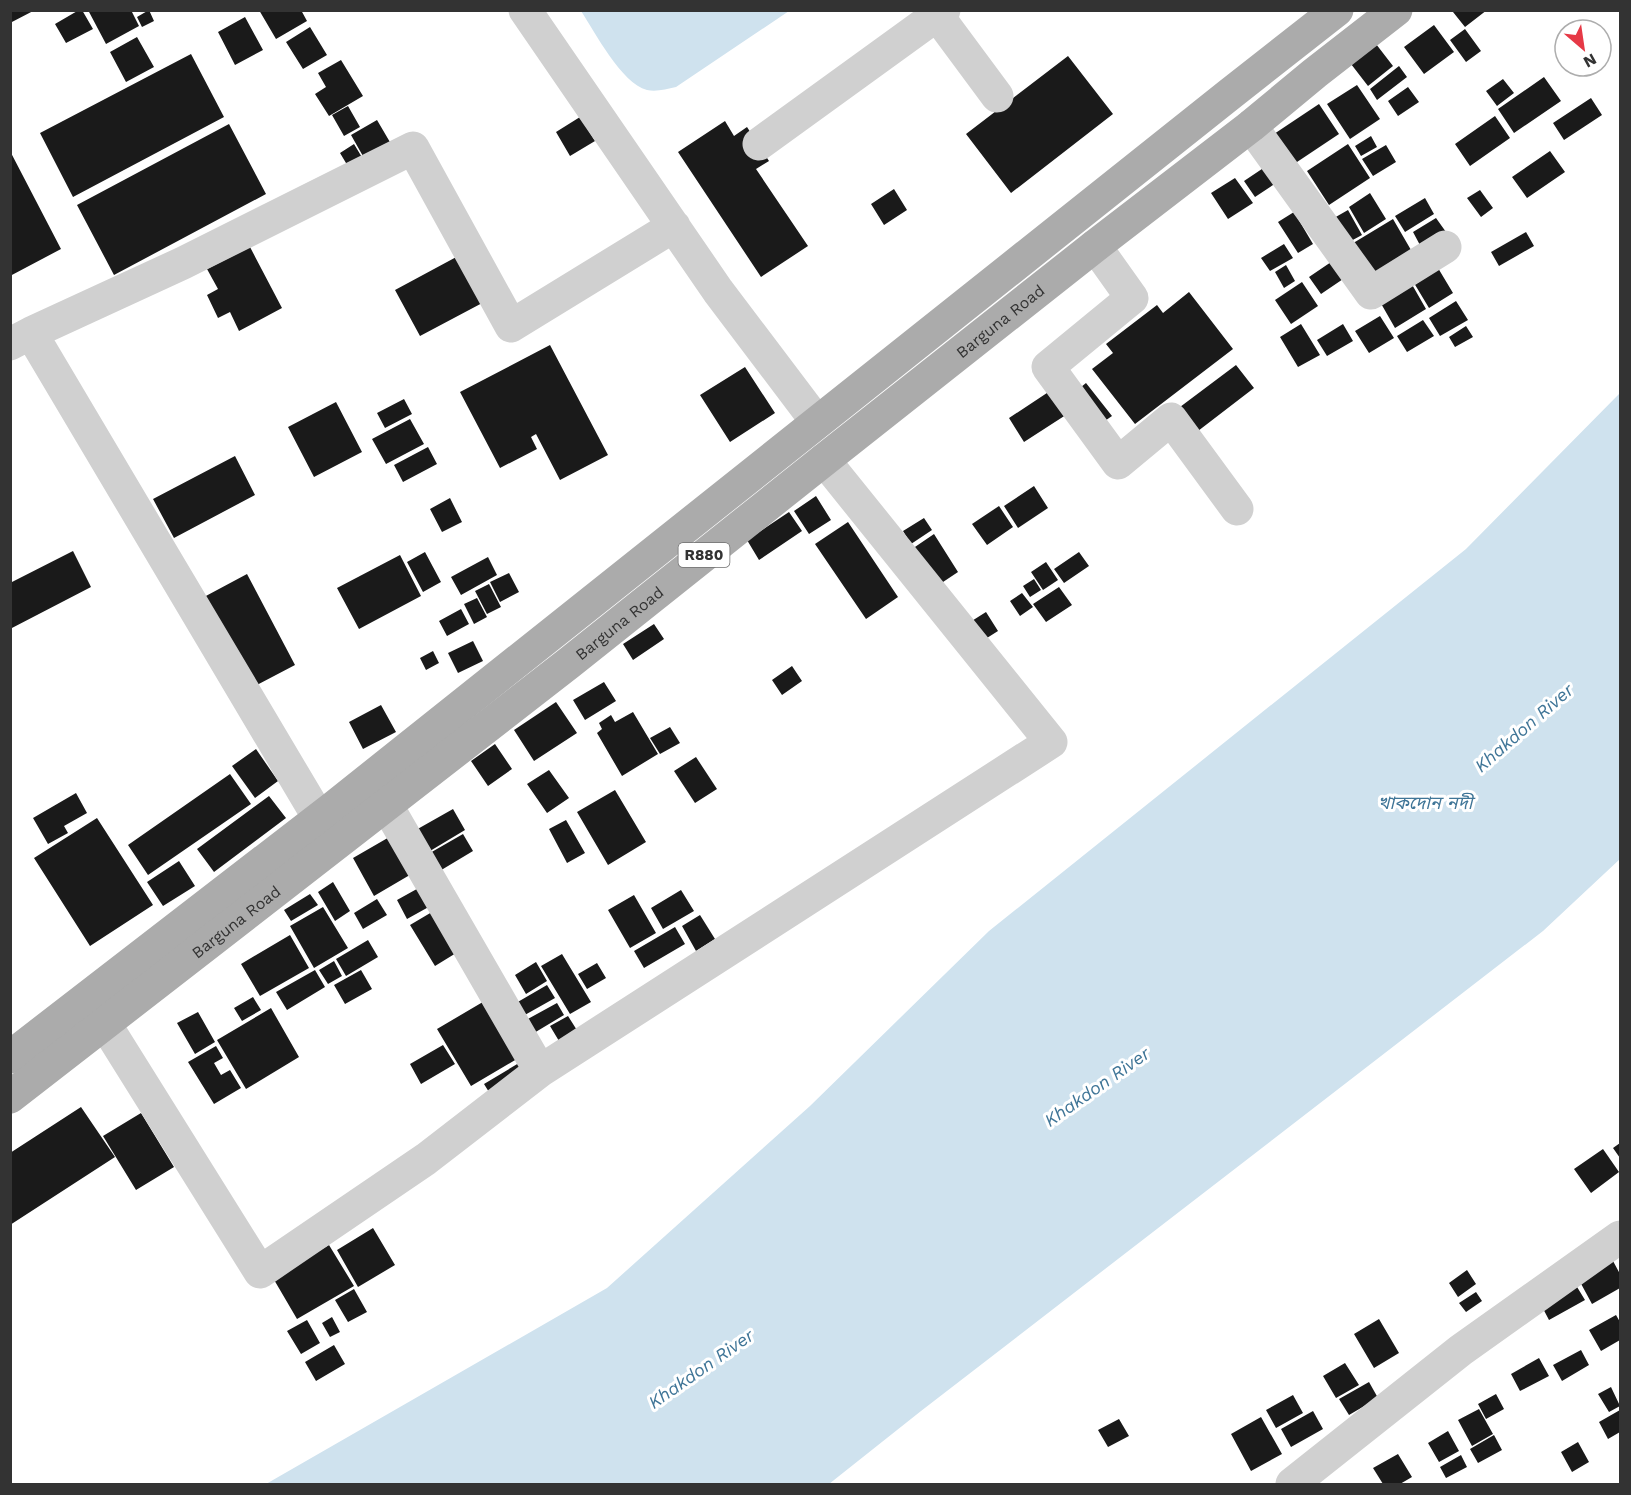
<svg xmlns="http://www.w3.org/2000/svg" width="1631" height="1495" viewBox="0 0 1631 1495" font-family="'Work Sans','Noto Sans Bengali',sans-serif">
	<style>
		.water { fill: #cfe2ee }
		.building { fill: #1a1a1a }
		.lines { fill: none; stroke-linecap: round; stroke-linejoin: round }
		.minor { stroke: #d0d0d0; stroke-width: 33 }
		.major { stroke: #ababab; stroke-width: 33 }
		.labels { text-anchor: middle; stroke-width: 6; stroke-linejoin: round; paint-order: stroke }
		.shield { fill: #fff; stroke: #707070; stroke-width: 1.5 }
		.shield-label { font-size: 15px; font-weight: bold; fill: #333 }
		.street-label { font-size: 16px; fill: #333; stroke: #fff }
		.water-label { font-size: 18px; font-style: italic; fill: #3f7597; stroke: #fff }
	</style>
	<rect width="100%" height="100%" fill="#fff"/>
	<!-- water -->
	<path class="water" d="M 581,11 L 789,11 L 676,87 C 666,89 657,92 647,90 C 621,83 595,32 581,11 Z
		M 1620,393 L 1620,859 L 1543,931 L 921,1411 L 829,1484 L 266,1484 L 607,1288 L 810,1106 L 989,931 L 1466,549 Z"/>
	<!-- building -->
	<path class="building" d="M 10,10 L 35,10 L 10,23 Z
		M 79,10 L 82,10 L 93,29 L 66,43 L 55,24 Z
		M 88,10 L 131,10 L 139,26 L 106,44 Z
		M 149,10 L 154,21 L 142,27 L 137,17 Z
		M 259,10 L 301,10 L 307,21 L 276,39 Z
		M 1455,10 L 1487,10 L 1465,27 L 1453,12 Z
		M 245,17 L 263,50 L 235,65 L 218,32 Z
		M 1434,25 L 1454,52 L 1424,74 L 1404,47 Z
		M 310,27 L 327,55 L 303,69 L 286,42 Z
		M 1465,29 L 1481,51 L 1466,62 L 1450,40 Z
		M 137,37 L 154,67 L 126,82 L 110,52 Z
		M 1376,44 L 1393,66 L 1368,86 L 1351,64 Z
		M 191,54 L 224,117 L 73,197 L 40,133 Z
		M 1068,56 L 1113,114 L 1011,193 L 966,134 Z
		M 341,60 L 363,96 L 329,116 L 315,94 L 326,87 L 318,73 Z
		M 1399,66 L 1407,77 L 1377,100 L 1370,89 Z
		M 1544,77 L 1561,101 L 1514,133 L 1498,109 Z
		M 1503,79 L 1514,93 L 1497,106 L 1486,91 Z
		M 1357,85 L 1380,119 L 1350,139 L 1327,104 Z
		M 1408,87 L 1419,102 L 1398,116 L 1388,101 Z
		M 1591,98 L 1602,115 L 1564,140 L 1553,123 Z
		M 1319,104 L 1339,134 L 1291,166 L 1271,136 Z
		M 348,106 L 360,127 L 344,136 L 332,115 Z
		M 1495,116 L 1510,138 L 1470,166 L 1455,144 Z
		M 580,117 L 595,141 L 570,156 L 556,132 Z
		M 377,120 L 394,149 L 368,165 L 351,135 Z
		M 725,121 L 734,136 L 747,127 L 769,161 L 756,169 L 808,246 L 761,277 L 678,152 Z
		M 229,124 L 266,194 L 114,275 L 77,205 Z
		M 1371,136 L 1377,147 L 1361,156 L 1355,146 Z
		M 354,144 L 363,159 L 349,168 L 340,153 Z
		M 1348,144 L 1370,178 L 1329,205 L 1307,171 Z
		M 1386,145 L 1396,162 L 1373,176 L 1362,159 Z
		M 10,151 L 61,249 L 10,276 Z
		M 1550,151 L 1565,172 L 1527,198 L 1512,177 Z
		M 1274,161 L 1285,177 L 1255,197 L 1244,181 Z
		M 1235,178 L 1253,203 L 1228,219 L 1211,193 Z
		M 894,189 L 907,210 L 884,225 L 871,204 Z
		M 1480,190 L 1493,208 L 1481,217 L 1467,198 Z
		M 1370,193 L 1386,219 L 1364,233 L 1349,207 Z
		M 1425,198 L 1434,214 L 1405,232 L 1395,216 Z
		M 1348,210 L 1362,235 L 1349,242 L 1334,218 Z
		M 1294,212 L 1313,244 L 1298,253 L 1278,222 Z
		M 1436,218 L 1446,232 L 1421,247 L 1413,232 Z
		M 1393,219 L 1411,250 L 1369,276 L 1350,245 Z
		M 1526,232 L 1534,246 L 1499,266 L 1491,252 Z
		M 1284,244 L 1293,258 L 1270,271 L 1261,258 Z
		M 250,247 L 282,308 L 239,331 L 230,312 L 218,318 L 207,295 L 218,289 L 207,269 Z
		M 460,255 L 486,301 L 420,336 L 395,290 Z
		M 1337,258 L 1349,275 L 1321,294 L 1309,277 Z
		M 1286,265 L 1295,281 L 1284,288 L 1275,272 Z
		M 1438,268 L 1453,293 L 1429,308 L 1414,283 Z
		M 1410,281 L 1426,309 L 1395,328 L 1379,300 Z
		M 1302,282 L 1318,306 L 1291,324 L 1275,300 Z
		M 1189,292 L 1233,349 L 1135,424 L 1092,369 L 1113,353 L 1106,344 L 1157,305 L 1163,313 Z
		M 1456,301 L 1468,320 L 1440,336 L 1429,318 Z
		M 1380,316 L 1394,338 L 1369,353 L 1355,331 Z
		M 1423,320 L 1434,336 L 1407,352 L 1397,336 Z
		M 1301,324 L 1320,355 L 1298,367 L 1280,337 Z
		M 1343,324 L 1353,341 L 1327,356 L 1317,340 Z
		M 1466,326 L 1473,337 L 1455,347 L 1449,337 Z
		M 550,345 L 608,455 L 560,480 L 536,434 L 531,437 L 537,449 L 500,468 L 460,392 Z
		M 1236,365 L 1254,388 L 1198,431 L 1180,407 Z
		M 745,367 L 775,413 L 730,442 L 700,395 Z
		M 1086,383 L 1112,416 L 1096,427 L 1071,395 Z
		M 1056,387 L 1072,411 L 1024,442 L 1009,418 Z
		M 404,399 L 412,414 L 385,428 L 377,413 Z
		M 336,402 L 362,452 L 314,477 L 288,427 Z
		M 410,419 L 424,444 L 386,464 L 372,439 Z
		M 428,447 L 437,464 L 403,482 L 394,465 Z
		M 235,456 L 255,495 L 174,538 L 153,499 Z
		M 1034,486 L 1048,508 L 1018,528 L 1004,506 Z
		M 816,496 L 831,520 L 809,534 L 794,511 Z
		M 450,498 L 462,522 L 442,532 L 430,509 Z
		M 999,506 L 1013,527 L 987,545 L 972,524 Z
		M 789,512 L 802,531 L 759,560 L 747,540 Z
		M 924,518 L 932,530 L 911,544 L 903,531 Z
		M 848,522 L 898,597 L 866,619 L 815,544 Z
		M 934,534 L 958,572 L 937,586 L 912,549 Z
		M 73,551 L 91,587 L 10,629 L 10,583 Z
		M 425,552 L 441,582 L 423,592 L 407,562 Z
		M 1079,552 L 1089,566 L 1064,583 L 1054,569 Z
		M 400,555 L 421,596 L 359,629 L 337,588 Z
		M 488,557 L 497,575 L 461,595 L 451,577 Z
		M 1046,562 L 1058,580 L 1043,590 L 1031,572 Z
		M 509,573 L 519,592 L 500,602 L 490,582 Z
		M 247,574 L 295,665 L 251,688 L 204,597 Z
		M 1034,579 L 1041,590 L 1030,597 L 1023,586 Z
		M 489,584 L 501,607 L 487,614 L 475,591 Z
		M 1059,587 L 1072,605 L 1046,622 L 1033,604 Z
		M 1022,593 L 1033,607 L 1020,616 L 1010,601 Z
		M 477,598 L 487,617 L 474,624 L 464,604 Z
		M 461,609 L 469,624 L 447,636 L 439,621 Z
		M 986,612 L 998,631 L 979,643 L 967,624 Z
		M 654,624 L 664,639 L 633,660 L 623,644 Z
		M 473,641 L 483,661 L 458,673 L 448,653 Z
		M 433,651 L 439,663 L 426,670 L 420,658 Z
		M 792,666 L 802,681 L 782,695 L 772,680 Z
		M 604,682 L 616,701 L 585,720 L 573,700 Z
		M 556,702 L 577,733 L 534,761 L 514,730 Z
		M 381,705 L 396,732 L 363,749 L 349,722 Z
		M 633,712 L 658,754 L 622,776 L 597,733 L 602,729 L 599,723 L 611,715 L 615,722 Z
		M 670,727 L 680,743 L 660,754 L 650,738 Z
		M 495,744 L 512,769 L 488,786 L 471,761 Z
		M 256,749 L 278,781 L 255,798 L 232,766 Z
		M 696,757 L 717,789 L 695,803 L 674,771 Z
		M 549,770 L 569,798 L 547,813 L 527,784 Z
		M 230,774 L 251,804 L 148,875 L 128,845 Z
		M 615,790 L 646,842 L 608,865 L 577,812 Z
		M 76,793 L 87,813 L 64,826 L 68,833 L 48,844 L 33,818 Z
		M 269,796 L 286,818 L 214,872 L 197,849 Z
		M 453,809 L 465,830 L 420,857 L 407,835 Z
		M 97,818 L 153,905 L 90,946 L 34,858 Z
		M 566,820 L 585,853 L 567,863 L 549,829 Z
		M 398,832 L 420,869 L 374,896 L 353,858 Z
		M 463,834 L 473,851 L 433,875 L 423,857 Z
		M 179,861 L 195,886 L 163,906 L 147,882 Z
		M 333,882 L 350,911 L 335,921 L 318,892 Z
		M 424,885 L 434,904 L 407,919 L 397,900 Z
		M 681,890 L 694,911 L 663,929 L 651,908 Z
		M 310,894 L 318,905 L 291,921 L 284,910 Z
		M 634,895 L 656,933 L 630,948 L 608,910 Z
		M 377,899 L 387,915 L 363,929 L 354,913 Z
		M 323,907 L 348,948 L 314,968 L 290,926 Z
		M 437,909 L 461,950 L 435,966 L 410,925 Z
		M 700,915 L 715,939 L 696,951 L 682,926 Z
		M 675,927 L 685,944 L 644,968 L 634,951 Z
		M 290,935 L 309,968 L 260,996 L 241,964 Z
		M 368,940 L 378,957 L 346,976 L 336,959 Z
		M 562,954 L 591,1002 L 570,1014 L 541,966 Z
		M 334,961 L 342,976 L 328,984 L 319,970 Z
		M 536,962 L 547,981 L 526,994 L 515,975 Z
		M 597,963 L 606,978 L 587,989 L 578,974 Z
		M 315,970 L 325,987 L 287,1010 L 276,992 Z
		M 361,970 L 372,989 L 345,1004 L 334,985 Z
		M 547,985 L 555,998 L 523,1016 L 516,1003 Z
		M 493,996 L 527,1053 L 471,1086 L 437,1029 Z
		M 253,997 L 261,1010 L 242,1021 L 234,1008 Z
		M 557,1003 L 564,1015 L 534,1033 L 526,1020 Z
		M 271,1008 L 299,1057 L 246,1089 L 217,1040 Z
		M 198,1012 L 215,1042 L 195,1054 L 177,1023 Z
		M 568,1016 L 580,1035 L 562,1046 L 550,1026 Z
		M 443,1045 L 455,1064 L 421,1084 L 410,1064 Z
		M 216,1046 L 223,1058 L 214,1063 L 221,1075 L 230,1070 L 241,1088 L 214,1104 L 188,1062 Z
		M 524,1060 L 532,1074 L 492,1097 L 484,1084 Z
		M 81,1107 L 115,1157 L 10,1225 L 10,1153 Z
		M 141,1113 L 174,1167 L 136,1190 L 103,1136 Z
		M 1620,1143 L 1620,1158 L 1613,1148 Z
		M 1603,1149 L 1619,1172 L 1591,1193 L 1574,1169 Z
		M 373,1228 L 395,1265 L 358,1287 L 337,1250 Z
		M 329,1245 L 354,1286 L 297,1319 L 273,1278 Z
		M 1613,1261 L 1620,1274 L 1620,1288 L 1592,1304 L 1579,1280 Z
		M 1467,1270 L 1476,1284 L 1458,1297 L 1449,1283 Z
		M 1574,1282 L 1585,1300 L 1549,1320 L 1539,1301 Z
		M 354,1289 L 367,1312 L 348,1322 L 335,1300 Z
		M 1476,1292 L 1482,1301 L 1466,1312 L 1459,1303 Z
		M 1616,1315 L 1620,1322 L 1620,1340 L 1601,1351 L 1589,1330 Z
		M 332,1317 L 340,1332 L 330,1337 L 322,1323 Z
		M 1379,1319 L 1399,1353 L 1374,1368 L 1354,1334 Z
		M 307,1320 L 320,1343 L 301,1354 L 287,1331 Z
		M 334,1345 L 345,1364 L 316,1381 L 305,1362 Z
		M 1581,1350 L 1589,1365 L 1562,1381 L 1553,1365 Z
		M 1539,1358 L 1549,1376 L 1520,1391 L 1511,1374 Z
		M 1345,1363 L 1359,1385 L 1336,1398 L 1323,1376 Z
		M 1369,1382 L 1378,1398 L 1349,1415 L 1339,1399 Z
		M 1611,1387 L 1620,1406 L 1609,1412 L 1598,1394 Z
		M 1496,1394 L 1504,1409 L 1486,1419 L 1478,1404 Z
		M 1293,1395 L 1303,1413 L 1276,1428 L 1266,1410 Z
		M 1479,1409 L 1493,1434 L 1472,1446 L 1458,1420 Z
		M 1620,1410 L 1620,1432 L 1608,1439 L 1599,1422 Z
		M 1313,1411 L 1323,1429 L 1291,1447 L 1281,1429 Z
		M 1261,1417 L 1282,1454 L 1251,1471 L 1231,1434 Z
		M 1119,1419 L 1129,1436 L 1108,1447 L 1098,1430 Z
		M 1448,1431 L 1459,1451 L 1439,1462 L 1428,1443 Z
		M 1494,1435 L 1502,1450 L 1478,1463 L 1470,1449 Z
		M 1578,1442 L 1589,1462 L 1572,1472 L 1561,1452 Z
		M 1398,1454 L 1412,1477 L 1400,1484 L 1383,1484 L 1373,1468 Z
		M 1461,1455 L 1467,1467 L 1446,1478 L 1440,1467 Z"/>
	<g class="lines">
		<!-- minor -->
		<path class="minor" d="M 525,10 L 718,291 L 817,422
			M 937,15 L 997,96
			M 1251,126 L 1371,293 L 1445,247
			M 759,144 L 944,10
			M 1095,246 L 1132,298 L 1048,367 L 1118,463 L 1171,419 L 1237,509
			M 31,333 L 183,263 L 413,148 L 511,326 L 674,226
			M 10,344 L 31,333 L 319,818
			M 387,806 L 540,1071 L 1051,742 L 824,460
			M 105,1024 L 260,1272 L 426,1159 L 540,1071
			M 1292,1484 L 1461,1350 L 1620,1237"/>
		<!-- major -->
		<g class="major">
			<path d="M 10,1057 L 334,807 L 1230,94 L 1337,10"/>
			<path id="s1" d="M 10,1097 L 569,663 L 824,460 L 1095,246 L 1251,126 L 1315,73 L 1396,10"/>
		</g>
	</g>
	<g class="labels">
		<!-- shield labels -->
		<rect class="shield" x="678.5" y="543" width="51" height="24" rx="4.5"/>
		<g class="shield-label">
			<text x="704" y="560">R880</text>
		</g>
		<!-- street labels -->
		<g class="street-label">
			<text dy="6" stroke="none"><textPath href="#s1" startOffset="1258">Barguna Road</textPath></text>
			<text dy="6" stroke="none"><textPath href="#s1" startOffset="772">Barguna Road</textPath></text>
			<text dy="6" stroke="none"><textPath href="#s1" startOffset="286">Barguna Road</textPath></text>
		</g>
		<!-- water labels -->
		<g class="water-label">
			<text transform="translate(1524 728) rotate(-41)" y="6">Khakdon River</text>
			<text x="1425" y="809">খাকদোন নদী</text>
			<text transform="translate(1097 1087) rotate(-35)" y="6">Khakdon River</text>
			<text transform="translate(701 1369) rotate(-35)" y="6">Khakdon River</text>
		</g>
	</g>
	<!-- border -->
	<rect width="1631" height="1495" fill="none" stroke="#333333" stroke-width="24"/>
	<!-- north arrow -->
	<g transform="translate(1583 48) rotate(151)"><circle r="28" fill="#ffffff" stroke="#adadad" stroke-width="1.5"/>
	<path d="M0-4.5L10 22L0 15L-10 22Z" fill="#e63946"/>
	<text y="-9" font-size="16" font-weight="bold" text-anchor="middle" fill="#333333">N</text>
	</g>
</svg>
